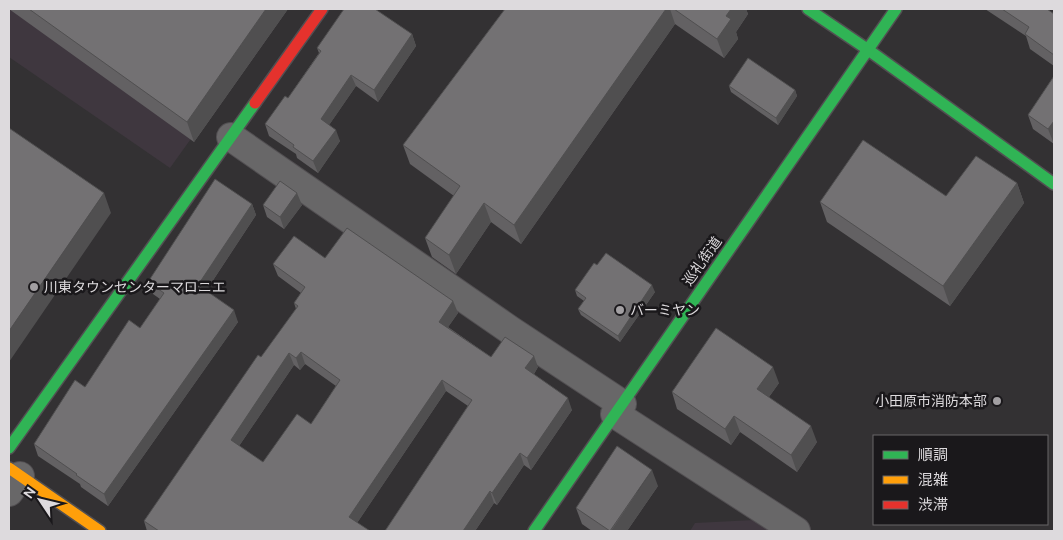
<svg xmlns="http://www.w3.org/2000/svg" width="1063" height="540" viewBox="0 0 1063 540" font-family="Ubuntu,'Noto Sans JP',sans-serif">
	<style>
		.built { fill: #3f373f }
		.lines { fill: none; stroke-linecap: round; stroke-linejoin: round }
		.street-casing { stroke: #524f52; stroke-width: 30 }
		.fast-casing { stroke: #524f52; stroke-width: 14 }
		.slow-casing { stroke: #524f52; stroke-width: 14 }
		.jam-casing { stroke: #524f52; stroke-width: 14 }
		.street { stroke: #686768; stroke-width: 28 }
		.fast { stroke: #30b455; stroke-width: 11 }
		.slow { stroke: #ff9f0a; stroke-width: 11 }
		.jam { stroke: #e5322d; stroke-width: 11 }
		.wall { fill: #636163; fill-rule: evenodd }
		.shaded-wall { fill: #504f50 }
		.building { fill: #737173; stroke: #504f50; fill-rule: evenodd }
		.poi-dot { fill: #a29fa2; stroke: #1a181b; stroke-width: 2 }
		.labels { text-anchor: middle; stroke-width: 5; stroke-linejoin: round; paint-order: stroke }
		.street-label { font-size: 14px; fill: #dddadd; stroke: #1a181b }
		.poi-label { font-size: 14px; fill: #dddadd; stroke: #1a181b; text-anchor: start }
	</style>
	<rect width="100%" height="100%" fill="#333133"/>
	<!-- built -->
	<path class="built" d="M 9,9 L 284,9 L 170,168 L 9,57 Z
		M 754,520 L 771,531 L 690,531 L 695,523 Z"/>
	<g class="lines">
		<defs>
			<path id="street" d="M 231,137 L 510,330 L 622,404
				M 615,414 L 796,531
				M 9,492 L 20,476"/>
			<path id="fast" d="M 808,9 L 867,49 L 1054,184
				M 9,448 L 255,103
				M 534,531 L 896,9"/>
			<path id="slow" d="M 9,468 L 100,531"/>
			<path id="jam" d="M 255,103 L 322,9"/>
		</defs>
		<!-- street casing -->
		<use href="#street" class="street-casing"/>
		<!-- fast casing -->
		<use href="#fast" class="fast-casing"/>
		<!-- slow casing -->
		<use href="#slow" class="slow-casing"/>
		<!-- jam casing -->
		<use href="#jam" class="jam-casing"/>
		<!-- street -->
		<use href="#street" class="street"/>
		<!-- fast -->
		<use href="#fast" class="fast"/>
		<!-- slow -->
		<use href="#slow" class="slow"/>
		<!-- jam -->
		<use href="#jam" class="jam"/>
	</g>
	<!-- wall -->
	<path class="wall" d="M 9,9 L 288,9 L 194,142 Z
		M 505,9 L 746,9 L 748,14 L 736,32 L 738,39 L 724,58 L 675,24 L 521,244 L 491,222 L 456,274 L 432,257 L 425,238 L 454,196 L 410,164 L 403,145 Z
		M 985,9 L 1047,9 L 1054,14 L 1054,66 L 1030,49 L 1026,36 Z
		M 412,34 L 416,46 L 378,102 L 356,86 L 329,125 L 340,141 L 318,173 L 297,158 L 296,154 L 269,136 L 265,124 L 288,98 L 319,53 L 317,48 Z
		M 1054,76 L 1054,144 L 1033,129 L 1028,115 Z
		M 729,86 L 795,90 L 797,96 L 778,125 L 731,92 Z
		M 1017,183 L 1024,203 L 950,306 L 827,222 L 820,202 L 946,196 Z
		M 252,204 L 256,215 L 206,291 L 238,322 L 108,506 L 81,487 L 80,484 L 38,456 L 34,444 L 140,328 L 160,299 L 153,294 L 148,282 Z
		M 263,205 L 302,205 L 284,229 L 267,217 Z
		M 325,258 L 453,301 L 458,313 L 448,327 L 491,357 L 538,367 L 534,374 L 572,410 L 531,470 L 524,465 L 497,505 L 494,503 L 475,531 L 385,531 L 468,406 L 446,391 L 357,523 L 370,531 L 147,531 L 144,521 L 296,309 L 294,303 L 301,293 L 278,276 L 273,264 ZM 305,364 L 336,386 L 311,424 L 263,462 L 239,446 L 294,365 L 300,370 Z
		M 597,265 L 655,292 L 620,342 L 581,315 L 578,309 L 584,301 L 577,296 L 575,290 Z
		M 779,383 L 769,397 L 817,442 L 797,472 L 740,432 L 731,445 L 677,409 L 672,392 Z
		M 658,486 L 627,531 L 592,531 L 582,524 L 576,508 Z"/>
	<!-- shaded-wall -->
	<path class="shaded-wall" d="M 266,9 L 288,9 L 194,142 L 187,122 Z
		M 666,9 L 670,9 L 675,24 L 521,244 L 514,225 Z
		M 731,9 L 746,9 L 748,14 L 736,32 L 738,39 L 724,58 L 717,39 L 726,16 Z
		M 412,34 L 416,46 L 378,102 L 374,90 Z
		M 351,75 L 356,86 L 325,131 L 321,119 Z
		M 795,90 L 797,96 L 778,125 L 776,118 Z
		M 1054,121 L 1054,144 L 1048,129 Z
		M 336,130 L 340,141 L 318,173 L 313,161 Z
		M 1017,183 L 1024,203 L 950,306 L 943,286 Z
		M 104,193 L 111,213 L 9,362 L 9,331 Z
		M 297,193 L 302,205 L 284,229 L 280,217 Z
		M 484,203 L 491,222 L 456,274 L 449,255 Z
		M 252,204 L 256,215 L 202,297 L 198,285 Z
		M 652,285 L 655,292 L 620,342 L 618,336 Z
		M 453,301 L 458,313 L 444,333 L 439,322 Z
		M 234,310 L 238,322 L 108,506 L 104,494 Z
		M 301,352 L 305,364 L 300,370 L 296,358 Z
		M 289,353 L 294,365 L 235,452 L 231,440 Z
		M 534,356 L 538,367 L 530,380 L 525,368 Z
		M 773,367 L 779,383 L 763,405 L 757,389 Z
		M 442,380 L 446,391 L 353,529 L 349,517 Z
		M 568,398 L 572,410 L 531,470 L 527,458 Z
		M 734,416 L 740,432 L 731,445 L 725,429 Z
		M 811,426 L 817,442 L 797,472 L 791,455 Z
		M 520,453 L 524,465 L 497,505 L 492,493 Z
		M 652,470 L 658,486 L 627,531 L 611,531 Z
		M 490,491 L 494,503 L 475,531 L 463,531 Z"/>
	<!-- building -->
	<path class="building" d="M 29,9 L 266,9 L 187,122 Z
		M 344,9 L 375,9 L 412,34 L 374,90 L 351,75 L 321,119 L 336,130 L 313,161 L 293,147 L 294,145 L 265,124 L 285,96 L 288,98 L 321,51 L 317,48 Z
		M 505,9 L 666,9 L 514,225 L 484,203 L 449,255 L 425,238 L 460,186 L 403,145 Z
		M 674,9 L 731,9 L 726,16 L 731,19 L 717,39 Z
		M 1002,9 L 1047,9 L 1054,14 L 1054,55 L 1025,34 L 1029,27 Z
		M 748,58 L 795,90 L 776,118 L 729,86 Z
		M 1054,76 L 1054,121 L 1048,129 L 1028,115 Z
		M 9,128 L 104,193 L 9,331 Z
		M 863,140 L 946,196 L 976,156 L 1017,183 L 943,286 L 820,202 Z
		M 215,179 L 252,204 L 198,285 L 234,310 L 104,494 L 76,475 L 77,474 L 34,444 L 75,380 L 85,387 L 129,320 L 140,328 L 164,293 L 148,282 Z
		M 280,181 L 297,193 L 280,217 L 263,205 Z
		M 347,228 L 453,301 L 439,322 L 491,357 L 505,337 L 534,356 L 525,368 L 568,398 L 527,458 L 520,453 L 492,493 L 490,491 L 463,531 L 385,531 L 472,400 L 442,380 L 349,517 L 370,531 L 159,531 L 144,521 L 258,355 L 261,357 L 298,306 L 294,303 L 305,287 L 273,264 L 294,236 L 325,258 ZM 301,352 L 340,380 L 311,424 L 297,414 L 263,462 L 231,440 L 289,353 L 296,358 Z
		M 606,253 L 652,285 L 618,336 L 578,309 L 586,298 L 575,290 L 594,263 L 597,265 Z
		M 716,328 L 773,367 L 757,389 L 811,426 L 791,455 L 734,416 L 725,429 L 672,392 Z
		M 617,446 L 652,470 L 610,531 L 576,508 Z"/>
	<!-- markers -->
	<g class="poi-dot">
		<circle cx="34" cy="287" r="5"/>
		<circle cx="620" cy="310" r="5"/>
		<circle cx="997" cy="401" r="5"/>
	</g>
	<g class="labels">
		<!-- street labels -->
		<g class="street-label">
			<text transform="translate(702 261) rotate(-55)" y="5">巡礼街道</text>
		</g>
		<!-- poi labels -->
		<g class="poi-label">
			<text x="44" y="292">川東タウンセンターマロニエ</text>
			<text x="630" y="315">バーミヤン</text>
			<text x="987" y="406" text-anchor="end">小田原市消防本部</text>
		</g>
	</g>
	<!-- border -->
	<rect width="1063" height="540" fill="none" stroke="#dddadd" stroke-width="20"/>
	<!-- legend -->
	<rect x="873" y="435" width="175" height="90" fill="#1a181b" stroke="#686669"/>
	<rect x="883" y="451" width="25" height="8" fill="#30b455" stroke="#686669"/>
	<text x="918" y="460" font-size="15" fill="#dddadd">順調</text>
	<rect x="883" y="476" width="25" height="8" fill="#ff9f0a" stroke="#686669"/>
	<text x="918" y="485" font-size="15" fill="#dddadd">混雑</text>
	<rect x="883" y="501" width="25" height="8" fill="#e5322d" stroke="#686669"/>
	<text x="918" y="510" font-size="15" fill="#dddadd">渋滞</text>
	<!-- north arrow -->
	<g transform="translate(40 500) rotate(305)" stroke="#1a181b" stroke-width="4" paint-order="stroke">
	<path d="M0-4L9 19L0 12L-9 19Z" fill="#dddadd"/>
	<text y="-8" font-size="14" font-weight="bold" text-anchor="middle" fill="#dddadd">N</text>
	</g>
</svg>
